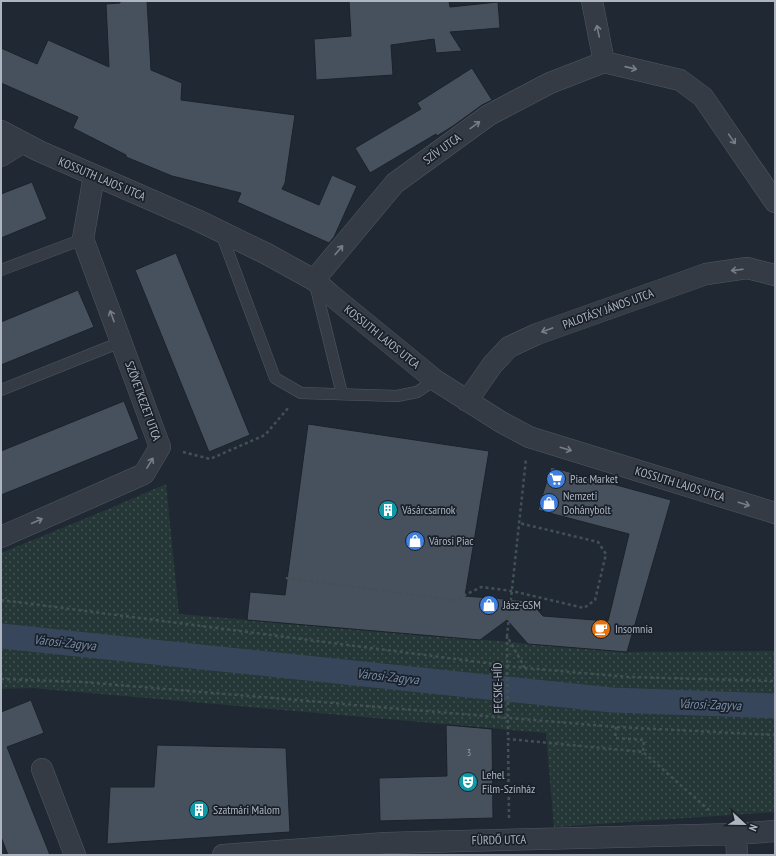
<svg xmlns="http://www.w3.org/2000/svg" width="776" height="856" viewBox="0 0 776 856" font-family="'PT Sans Narrow',sans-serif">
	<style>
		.park { fill: url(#park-dots) }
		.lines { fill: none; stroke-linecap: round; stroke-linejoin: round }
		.canal { stroke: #37465b; stroke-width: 25 }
		.building { fill: #47505d; stroke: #1b222b }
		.lane-casing { stroke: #515862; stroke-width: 12 }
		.street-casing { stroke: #515862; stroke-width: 22 }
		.path { stroke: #425254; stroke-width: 2.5; stroke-dasharray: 3 3; stroke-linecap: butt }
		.lane { stroke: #343b44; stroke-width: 11 }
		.street { stroke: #343b44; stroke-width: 21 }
		.path-bridge { stroke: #425254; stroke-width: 2.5; stroke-dasharray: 3 3; stroke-linecap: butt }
		.oneway { stroke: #777e89 }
		.labels { text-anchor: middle; stroke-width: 3.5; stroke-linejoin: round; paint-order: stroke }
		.number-label { font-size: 10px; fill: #949ca8 }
		.street-label { font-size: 12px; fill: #aeb5c1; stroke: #192029 }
		.poi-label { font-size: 12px; fill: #aeb5c1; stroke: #192029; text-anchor: start }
		.water-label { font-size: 13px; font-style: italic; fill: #788da8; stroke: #192029 }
	</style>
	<defs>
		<pattern id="park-dots" width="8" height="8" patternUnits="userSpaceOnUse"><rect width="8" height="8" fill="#253736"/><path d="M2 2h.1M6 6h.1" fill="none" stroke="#425251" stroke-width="1.8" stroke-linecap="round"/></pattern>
	</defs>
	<rect width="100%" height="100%" fill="#202933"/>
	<!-- park -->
	<path class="park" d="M 166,484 L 179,614 L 627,652 L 775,651 L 775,812 L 554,827 L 546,733 L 32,688 L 1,689 L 1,553 L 106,510 Z"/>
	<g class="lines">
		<!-- canal -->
		<path class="canal" d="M 1,636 L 612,700 L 775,706"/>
	</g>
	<!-- building -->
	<path class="building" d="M 120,1 L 147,1 L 151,70 L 182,83 L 181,100 L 295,115 L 285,183 L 282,189 L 319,205 L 332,175 L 357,186 L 334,237 L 329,243 L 237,202 L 241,193 L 172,176 L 126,157 L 126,155 L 73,128 L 78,117 L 1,83 L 1,48 L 37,64 L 48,40 L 109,67 L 106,4 L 120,3 Z
		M 349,1 L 449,1 L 450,7 L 498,2 L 500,28 L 450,32 L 462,51 L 436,53 L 434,39 L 391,45 L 393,75 L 316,80 L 314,39 L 351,36 Z
		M 472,68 L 492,100 L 482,105 L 453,126 L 437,136 L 436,134 L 370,173 L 355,148 L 421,109 L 417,103 Z
		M 32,182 L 47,219 L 1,238 L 1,194 Z
		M 176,253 L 250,435 L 209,452 L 135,270 Z
		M 78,290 L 94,327 L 1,365 L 1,322 Z
		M 124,401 L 139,439 L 1,495 L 1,451 Z
		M 308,424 L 489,451 L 465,596 L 530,601 L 543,616 L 608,621 L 629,534 L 538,510 L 551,467 L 671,500 L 627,652 L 528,644 L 507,620 L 480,640 L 247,620 L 250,592 L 285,595 Z
		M 31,700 L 44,733 L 7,747 L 50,855 L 8,855 L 1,837 L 1,712 Z
		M 446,725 L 492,729 L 493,818 L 380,821 L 379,778 L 447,776 Z
		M 157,745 L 286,748 L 290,832 L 107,844 L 110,787 L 154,787 Z"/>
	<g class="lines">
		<defs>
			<path id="lane" d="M 221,233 L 275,378 L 301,393 L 397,396 L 417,392 L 435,380
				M 1,270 L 83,239
				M 315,284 L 342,394
				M 1,390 L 121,342"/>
			<path id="street" d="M 592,1 L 604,62
				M 1,131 L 39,151 L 197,220 L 267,254 L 314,280 L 331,295 L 435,380 L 501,422 L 529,437 L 775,513
				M 1,156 L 22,143
				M 314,280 L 395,183 L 489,115 L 550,83 L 604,62 L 680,80 L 703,97 L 775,202
				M 467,401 L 493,364 L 509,347 L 537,334 L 706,274 L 747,268 L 775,275
				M 1,537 L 144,474 L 160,447 L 83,239 L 94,176
				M 42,769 L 75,855
				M 736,834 L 737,855
				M 223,855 L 386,843 L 736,834 L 775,831"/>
		</defs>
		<!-- lane casing -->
		<use href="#lane" class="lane-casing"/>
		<!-- street casing -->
		<use href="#street" class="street-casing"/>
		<!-- path -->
		<path class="path" d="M 183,452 L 210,459 L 265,435 L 289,407
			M 286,578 L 455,600 L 481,587 L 512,591 L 584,608 L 595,600 L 606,554 L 598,542 L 519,523
			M 1,600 L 525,668 L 628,677 L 775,681
			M 525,668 L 507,636 L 526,459
			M 1,679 L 83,682 L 616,727 L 775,735
			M 616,727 L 615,738 L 644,740 L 643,752
			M 509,818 L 508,739 L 643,752 L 710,811"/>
		<!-- lane -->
		<use href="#lane" class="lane"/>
		<!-- street -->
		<use href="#street" class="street"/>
		<!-- path-bridge -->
		<path class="path-bridge" d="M 507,636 L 508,739"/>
	</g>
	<!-- one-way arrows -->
	<defs><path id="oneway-shaft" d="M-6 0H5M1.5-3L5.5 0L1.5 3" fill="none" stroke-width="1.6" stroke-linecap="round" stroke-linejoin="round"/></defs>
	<g class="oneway">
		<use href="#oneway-shaft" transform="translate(598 31) rotate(-102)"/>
		<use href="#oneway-shaft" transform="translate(631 68) rotate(13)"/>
		<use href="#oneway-shaft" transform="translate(475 125) rotate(-36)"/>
		<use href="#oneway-shaft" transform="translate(732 139) rotate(55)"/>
		<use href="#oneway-shaft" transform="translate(339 250) rotate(-50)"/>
		<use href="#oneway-shaft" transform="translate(737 270) rotate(173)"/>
		<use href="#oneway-shaft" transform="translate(112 316) rotate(-110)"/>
		<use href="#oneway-shaft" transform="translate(547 330) rotate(160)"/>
		<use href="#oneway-shaft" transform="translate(566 449) rotate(17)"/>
		<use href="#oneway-shaft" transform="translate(150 463) rotate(-58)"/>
		<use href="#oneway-shaft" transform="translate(744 504) rotate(17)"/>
		<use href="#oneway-shaft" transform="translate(37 521) rotate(-24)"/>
	</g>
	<!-- icons -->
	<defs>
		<symbol id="supermarket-disc" viewBox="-11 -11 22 22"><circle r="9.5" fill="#3f7fe0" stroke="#192029"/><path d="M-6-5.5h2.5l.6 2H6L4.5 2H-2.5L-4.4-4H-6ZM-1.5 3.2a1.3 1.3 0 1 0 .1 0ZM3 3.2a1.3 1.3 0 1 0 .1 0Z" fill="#fff"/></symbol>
		<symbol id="shop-disc" viewBox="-11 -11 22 22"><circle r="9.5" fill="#3f7fe0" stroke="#192029"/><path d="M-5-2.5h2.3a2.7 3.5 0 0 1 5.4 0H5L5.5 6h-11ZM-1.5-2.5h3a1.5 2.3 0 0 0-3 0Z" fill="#fff"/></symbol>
		<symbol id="building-disc" viewBox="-11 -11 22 22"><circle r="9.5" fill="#0f9aa8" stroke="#192029"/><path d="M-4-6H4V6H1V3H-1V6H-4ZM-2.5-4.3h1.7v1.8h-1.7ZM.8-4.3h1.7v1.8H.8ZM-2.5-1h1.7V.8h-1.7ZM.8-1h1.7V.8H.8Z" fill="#fff"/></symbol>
		<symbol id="cafe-disc" viewBox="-11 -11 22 22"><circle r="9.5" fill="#e8710a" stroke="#192029"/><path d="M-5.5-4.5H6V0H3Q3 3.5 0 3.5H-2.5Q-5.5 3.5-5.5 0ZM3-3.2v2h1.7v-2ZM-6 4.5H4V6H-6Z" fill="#fff"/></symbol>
		<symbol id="theatre-disc" viewBox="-11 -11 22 22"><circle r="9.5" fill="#0f9aa8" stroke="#192029"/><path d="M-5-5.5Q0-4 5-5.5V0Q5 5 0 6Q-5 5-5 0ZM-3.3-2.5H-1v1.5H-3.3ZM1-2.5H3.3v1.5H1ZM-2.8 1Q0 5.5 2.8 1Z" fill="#fff"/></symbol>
	</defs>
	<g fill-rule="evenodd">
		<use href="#supermarket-disc" x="545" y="468" width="22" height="22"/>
		<use href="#shop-disc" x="538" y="492" width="22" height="22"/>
		<use href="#building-disc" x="377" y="499" width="22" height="22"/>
		<use href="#shop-disc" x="404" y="530" width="22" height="22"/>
		<use href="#shop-disc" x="478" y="594" width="22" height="22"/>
		<use href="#cafe-disc" x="590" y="618" width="22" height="22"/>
		<use href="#theatre-disc" x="457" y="771" width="22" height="22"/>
		<use href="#building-disc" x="188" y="799" width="22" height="22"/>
	</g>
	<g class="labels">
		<!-- number labels -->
		<g class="number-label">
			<text x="469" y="756">3</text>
		</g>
		<!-- street labels -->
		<g class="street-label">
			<text transform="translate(442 149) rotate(-36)" y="4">SZÍV UTCA</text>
			<text transform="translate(102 179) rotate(23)" y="4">KOSSUTH LAJOS UTCA</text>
			<text transform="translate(608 309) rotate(-20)" y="4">PALOTÁSY JÁNOS UTCA</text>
			<text transform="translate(382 337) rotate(39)" y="4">KOSSUTH LAJOS UTCA</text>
			<text transform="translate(143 401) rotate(70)" y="4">SZÖVETKEZET UTCA</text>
			<text transform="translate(680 484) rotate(17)" y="4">KOSSUTH LAJOS UTCA</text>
			<text transform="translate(498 688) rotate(-91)" y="4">FECSKE-HÍD</text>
			<text transform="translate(499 840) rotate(-1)" y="4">FÜRDŐ UTCA</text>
		</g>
		<!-- poi labels -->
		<g class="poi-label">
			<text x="570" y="483">Piac Market</text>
			<text x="563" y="500">Nemzeti<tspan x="563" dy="14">Dohánybolt</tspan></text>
			<text x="402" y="514">Vásárcsarnok</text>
			<text x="429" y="545">Városi Piac</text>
			<text x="503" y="609">Jász-GSM</text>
			<text x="615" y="633">Insomnia</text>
			<text x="482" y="779">Lehel<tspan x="482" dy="14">Film-Színház</tspan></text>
			<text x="213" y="814">Szatmári Malom</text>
		</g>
		<!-- water labels -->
		<g class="water-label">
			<text transform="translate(65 642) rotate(6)" y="5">Városi-Zagyva</text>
			<text transform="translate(388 676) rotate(6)" y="5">Városi-Zagyva</text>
			<text transform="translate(710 704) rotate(2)" y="5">Városi-Zagyva</text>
		</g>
	</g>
	<!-- border -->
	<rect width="776" height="856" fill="none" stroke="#aeb5c1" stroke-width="4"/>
	<!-- north arrow -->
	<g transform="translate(744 824) rotate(112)" stroke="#192029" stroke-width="3" paint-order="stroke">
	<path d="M0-3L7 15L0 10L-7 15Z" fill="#aeb5c1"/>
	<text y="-6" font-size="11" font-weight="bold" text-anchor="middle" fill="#aeb5c1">N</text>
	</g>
</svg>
